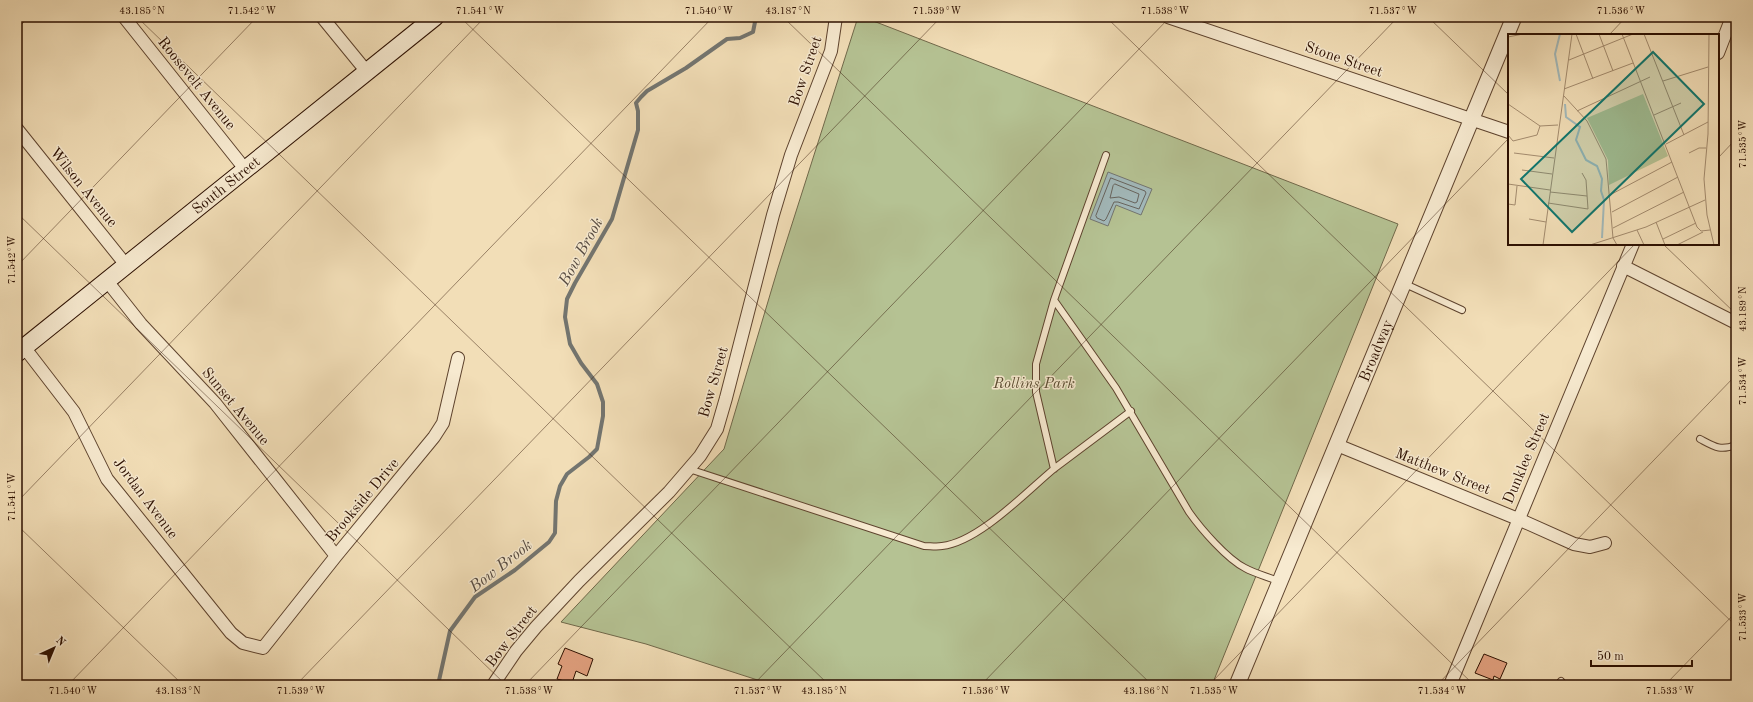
<svg xmlns="http://www.w3.org/2000/svg" width="1753" height="702" viewBox="0 0 1753 702" font-family="'Old Standard TT',serif">
	<style>
		.green { fill: #b5c293; stroke: #70684a }
		.water { fill: #a2b9bb; stroke: #737570 }
		.lines { fill: none; stroke-linecap: round; stroke-linejoin: round }
		.shore { stroke: #67645e; stroke-width: 1 }
		.stream { stroke: #737570; stroke-width: 4 }
		.building { fill: #e6a483; stroke: #2c0f00 }
		.service-casing { stroke: #5e432e; stroke-width: 8 }
		.minor-casing { stroke: #5e432e; stroke-width: 14 }
		.tertiary-casing { stroke: #5e432e; stroke-width: 17 }
		.secondary-casing { stroke: #2c0f00; stroke-width: 19 }
		.service { stroke: #f7ead0; stroke-width: 6 }
		.minor { stroke: #f7ead0; stroke-width: 12 }
		.tertiary { stroke: #f7ead0; stroke-width: 15 }
		.secondary { stroke: #f7ead0; stroke-width: 17 }
		.ticks { fill: none; stroke: #2c0f00; stroke-width: 1; stroke-opacity: 0.45 }
		.labels { text-anchor: middle; stroke-width: 3; stroke-linejoin: round; paint-order: stroke }
		.street-label { font-size: 15px; fill: #2c0f00; stroke: #f7ead0 }
		.park-label { font-size: 15px; font-style: italic; fill: #5c4e33; stroke: #f7ead0 }
		.water-label { font-size: 16px; font-style: italic; fill: #554a41; stroke: #f7ead0 }
		.inset-river { fill: none; stroke: #a2b9bb; stroke-width: 2 }
		.inset-road { fill: none; stroke: #a38b6e; stroke-width: 1 }
		.view { fill: #0f766e; fill-opacity: 0.15; stroke: #0f766e; stroke-width: 2 }
		.inset-edge { fill: none; stroke: #2c0f00; stroke-width: 2 }
		.neatline { fill: none; stroke: #2c0f00; stroke-width: 1.5 }
		.ticks-label { font-size: 10px; text-anchor: middle; fill: #2c0f00 }
	</style>
	<rect width="100%" height="100%" fill="#f2deb7"/>
	<filter id="stains"><feTurbulence type="fractalNoise" baseFrequency=".005" numOctaves="4"/><feColorMatrix values="0 0 0 0 .2 0 0 0 0 .09 0 0 0 0 .02 0 0 0 .5 -.17"/></filter>
	<radialGradient id="worn" r=".72"><stop offset=".6" stop-color="#630" stop-opacity="0"/><stop offset="1" stop-color="#630" stop-opacity=".3"/></radialGradient>
	<!-- green -->
	<path class="green" d="M 858,17 L 863,17 L 1398,224 L 1212,685 L 773,685 L 646,644 L 561,622 L 724,449 L 778,268 Z"/>
	<!-- water -->
	<path class="water" d="M 1108,172 L 1152,189 L 1141,215 L 1116,205 L 1108,226 L 1090,219 Z"/>
	<g class="lines">
		<!-- shore -->
		<path class="shore" d="M 1111,178 L 1145,191 L 1146,193 L 1139,209 L 1118,202 L 1114,202 L 1106,219 L 1104,221 L 1097,218 L 1096,216 Z
			M 1115,184 L 1139,194 L 1137,202 L 1135,203 L 1119,197 L 1110,198 L 1113,186 Z"/>
		<!-- stream -->
		<path class="stream" d="M 438,685 L 450,631 L 475,597 L 515,570 L 549,542 L 555,533 L 556,501 L 560,486 L 567,474 L 589,457 L 597,449 L 603,416 L 603,402 L 597,384 L 581,363 L 570,344 L 565,317 L 567,299 L 575,283 L 612,219 L 638,130 L 638,111 L 636,103 L 641,97 L 647,91 L 686,68 L 727,39 L 740,38 L 753,32 L 756,17"/>
	</g>
	<!-- building -->
	<path class="building" d="M 565,648 L 593,659 L 587,676 L 576,671 L 572,683 L 557,679 L 562,666 L 558,664 Z
		M 1484,654 L 1507,663 L 1500,679 L 1494,676 L 1493,680 L 1475,673 Z"/>
	<g class="lines">
		<defs>
			<path id="service" d="M 1106,155 L 1054,300 L 1116,388 L 1189,512 C 1201,529 1227,559 1245,568 C 1256,574 1269,577 1280,582
				M 1403,283 L 1462,310
				M 1700,439 C 1715,447 1720,451 1736,445
				M 689,469 L 924,546 C 930,546 937,547 942,546 C 979,542 1027,491 1055,468 C 1080,449 1106,430 1131,411
				M 1054,469 L 1036,392 L 1036,364 L 1054,300
				M 1561,681 L 1564,685"/>
			<path id="minor" d="M 124,17 L 245,169
				M 322,17 L 367,72
				M 1168,17 L 1509,132
				M 1718,53 L 1732,17
				M 17,129 L 126,265
				M 1623,266 L 1736,323
				M 107,281 L 141,324 L 215,403 L 336,556
				M 24,347 L 74,412 L 107,479 L 231,633 L 243,643 L 263,648 L 336,556 L 434,437 L 443,423 L 458,358
				M 1337,445 L 1518,519 L 1574,544 L 1590,547 L 1605,543
				M 493,685 L 516,651 L 536,627 L 579,581 L 669,492 L 700,456 L 717,429 L 726,398 L 773,215 L 791,155 L 831,51 L 836,17
				M 1450,685 L 1633,244"/>
			<g id="tertiary">
				<path id="s1" d="M 1237,685 L 1514,17"/>
			</g>
			<g id="secondary">
				<path id="s2" d="M 17,353 L 435,17"/>
			</g>
		</defs>
		<!-- service casing -->
		<use href="#service" class="service-casing"/>
		<!-- minor casing -->
		<use href="#minor" class="minor-casing"/>
		<!-- tertiary casing -->
		<use href="#tertiary" class="tertiary-casing"/>
		<!-- secondary casing -->
		<use href="#secondary" class="secondary-casing"/>
		<!-- service -->
		<use href="#service" class="service"/>
		<!-- minor -->
		<use href="#minor" class="minor"/>
		<!-- tertiary -->
		<use href="#tertiary" class="tertiary"/>
		<!-- secondary -->
		<use href="#secondary" class="secondary"/>
	</g>
	<!-- ticks -->
	<path class="ticks" d="M 137,17 L 829,685M 460,17 L 1152,685M 783,17 L 1474,685M 1106,17 L 1736,626M 1428,17 L 1509,95M 17,29 L 29,17M 1609,35 L 1626,17M 1718,158 L 1736,139M 17,213 L 506,685M 1663,244 L 1736,314M 17,266 L 257,17M 17,502 L 485,17M 17,525 L 183,685M 68,685 L 713,17M 296,685 L 941,17M 525,685 L 1170,17M 753,685 L 1398,17M 981,685 L 1509,138M 1209,685 L 1635,244M 1437,685 L 1736,375M 1665,685 L 1736,612"/>
	<g class="labels">
		<!-- street labels -->
		<g class="street-label">
			<text transform="translate(1344 59) rotate(19)" y="5">Stone Street</text>
			<text transform="translate(805 71) rotate(-71)" y="5">Bow Street</text>
			<text transform="translate(197 83) rotate(51)" y="5">Roosevelt Avenue</text>
			<text dy="5" stroke="none"><textPath href="#s2" startOffset="268">South Street</textPath></text>
			<text transform="translate(84 187) rotate(51)" y="5">Wilson Avenue</text>
			<text dy="5" stroke="none"><textPath href="#s1" startOffset="362">Broadway</textPath></text>
			<text transform="translate(713 382) rotate(-74)" y="5">Bow Street</text>
			<text transform="translate(236 406) rotate(50)" y="5">Sunset Avenue</text>
			<text transform="translate(1526 458) rotate(-67)" y="5">Dunklee Street</text>
			<text transform="translate(1443 471) rotate(22)" y="5">Matthew Street</text>
			<text transform="translate(146 498) rotate(53)" y="5">Jordan Avenue</text>
			<text transform="translate(362 500) rotate(-50)" y="5">Brookside Drive</text>
			<text transform="translate(511 636) rotate(-52)" y="5">Bow Street</text>
		</g>
		<!-- park labels -->
		<g class="park-label">
			<text x="1034" y="388">Rollins Park</text>
		</g>
		<!-- water labels -->
		<g class="water-label">
			<text transform="translate(580 251) rotate(-61)" y="6">Bow Brook</text>
			<text transform="translate(500 565) rotate(-38)" y="6">Bow Brook</text>
		</g>
	</g>
	<!-- overview -->
	<g transform="translate(1508 34)">
		<rect width="211" height="211" fill="#f2deb7"/>
		<path d="M 135,60 L 160,122 L 101,151 L 100,126 L 79,84 Z" fill="#b5c293"/>
		<path class="inset-river" d="M 52,47 L 47,20 L 52,0M 57,70 L 58,83 L 72,93 L 68,106 L 78,126 L 89,132 L 94,145 L 93,157 L 96,166 L 94,204"/>
		<path class="inset-road" d="M 68,0 L 85,45M 91,0 L 105,37M 114,0 L 189,193 L 193,197 L 202,196M 136,0 L 176,101M 201,0 L 200,100 L 196,145 L 199,181 L 206,211M 0,3 L 15,0M 61,26 L 125,0M 155,47 L 200,33M 56,55 L 125,29M 56,62 L 79,87 L 98,125 L 105,204 L 109,211M 0,70 L 32,92 L 50,91M 69,77 L 142,43M 146,81 L 173,69M 0,101 L 5,107 L 29,101 L 32,92M 158,110 L 200,88M 6,119 L 46,124M 181,119 L 191,114 L 198,114M 14,136 L 44,140M 0,150 L 42,156M 42,158 L 79,162M 100,162 L 164,128M 40,169 L 80,175 L 78,146 L 74,139M 0,170 L 7,171 L 9,152M 104,178 L 170,143M 21,185 L 38,188M 148,188 L 157,211M 105,194 L 176,158M 129,196 L 136,211M 155,205 L 188,189M 35,211 L 64,0M 82,211 L 138,193 L 197,166M 169,211 L 195,198"/>
		<path class="view" d="M 145,18 L 196,70 L 64,198 L 13,145 Z"/>
		<rect width="211" height="211" class="inset-edge"/>
	</g>
	<!-- margin -->
	<rect width="1753" height="702" fill="none" stroke="#f2deb7" stroke-width="44"/>
	<!-- north arrow -->
	<g transform="translate(54 648) rotate(44)" stroke="#f7ead0" stroke-width="3" paint-order="stroke">
	<path d="M0-3L7 15L0 10L-7 15Z" fill="#2c0f00"/>
	<text y="-6" font-size="11" font-weight="bold" text-anchor="middle" fill="#2c0f00">N</text>
	</g>
	<!-- scale -->
	<path d="M1591 660v6h101v-6" fill="none" stroke="#2c0f00" stroke-width="2"/>
	<text x="1597" y="660" font-size="12" fill="#2c0f00" stroke="#f7ead0" stroke-width="3" paint-order="stroke">50 m</text>
	<rect x="22" y="22" width="1709" height="658" class="neatline"/>
	<g class="ticks-label">
		<text x="142" y="14">43.185°N</text>
		<text x="252" y="14">71.542°W</text>
		<text x="480" y="14">71.541°W</text>
		<text x="709" y="14">71.540°W</text>
		<text x="788" y="14">43.187°N</text>
		<text x="937" y="14">71.539°W</text>
		<text x="1165" y="14">71.538°W</text>
		<text x="1393" y="14">71.537°W</text>
		<text x="1621" y="14">71.536°W</text>
		<text transform="translate(1742 144) rotate(-90)" y="4">71.535°W</text>
		<text transform="translate(11 260) rotate(-90)" y="4">71.542°W</text>
		<text transform="translate(1742 309) rotate(-90)" y="4">43.189°N</text>
		<text transform="translate(1742 381) rotate(-90)" y="4">71.534°W</text>
		<text transform="translate(11 497) rotate(-90)" y="4">71.541°W</text>
		<text transform="translate(1742 617) rotate(-90)" y="4">71.533°W</text>
		<text x="73" y="694">71.540°W</text>
		<text x="178" y="694">43.183°N</text>
		<text x="301" y="694">71.539°W</text>
		<text x="529" y="694">71.538°W</text>
		<text x="758" y="694">71.537°W</text>
		<text x="824" y="694">43.185°N</text>
		<text x="986" y="694">71.536°W</text>
		<text x="1146" y="694">43.186°N</text>
		<text x="1214" y="694">71.535°W</text>
		<text x="1442" y="694">71.534°W</text>
		<text x="1670" y="694">71.533°W</text>
	</g>
	<rect width="100%" height="100%" filter="url(#stains)"/>
	<rect width="100%" height="100%" fill="url(#worn)"/>
</svg>
